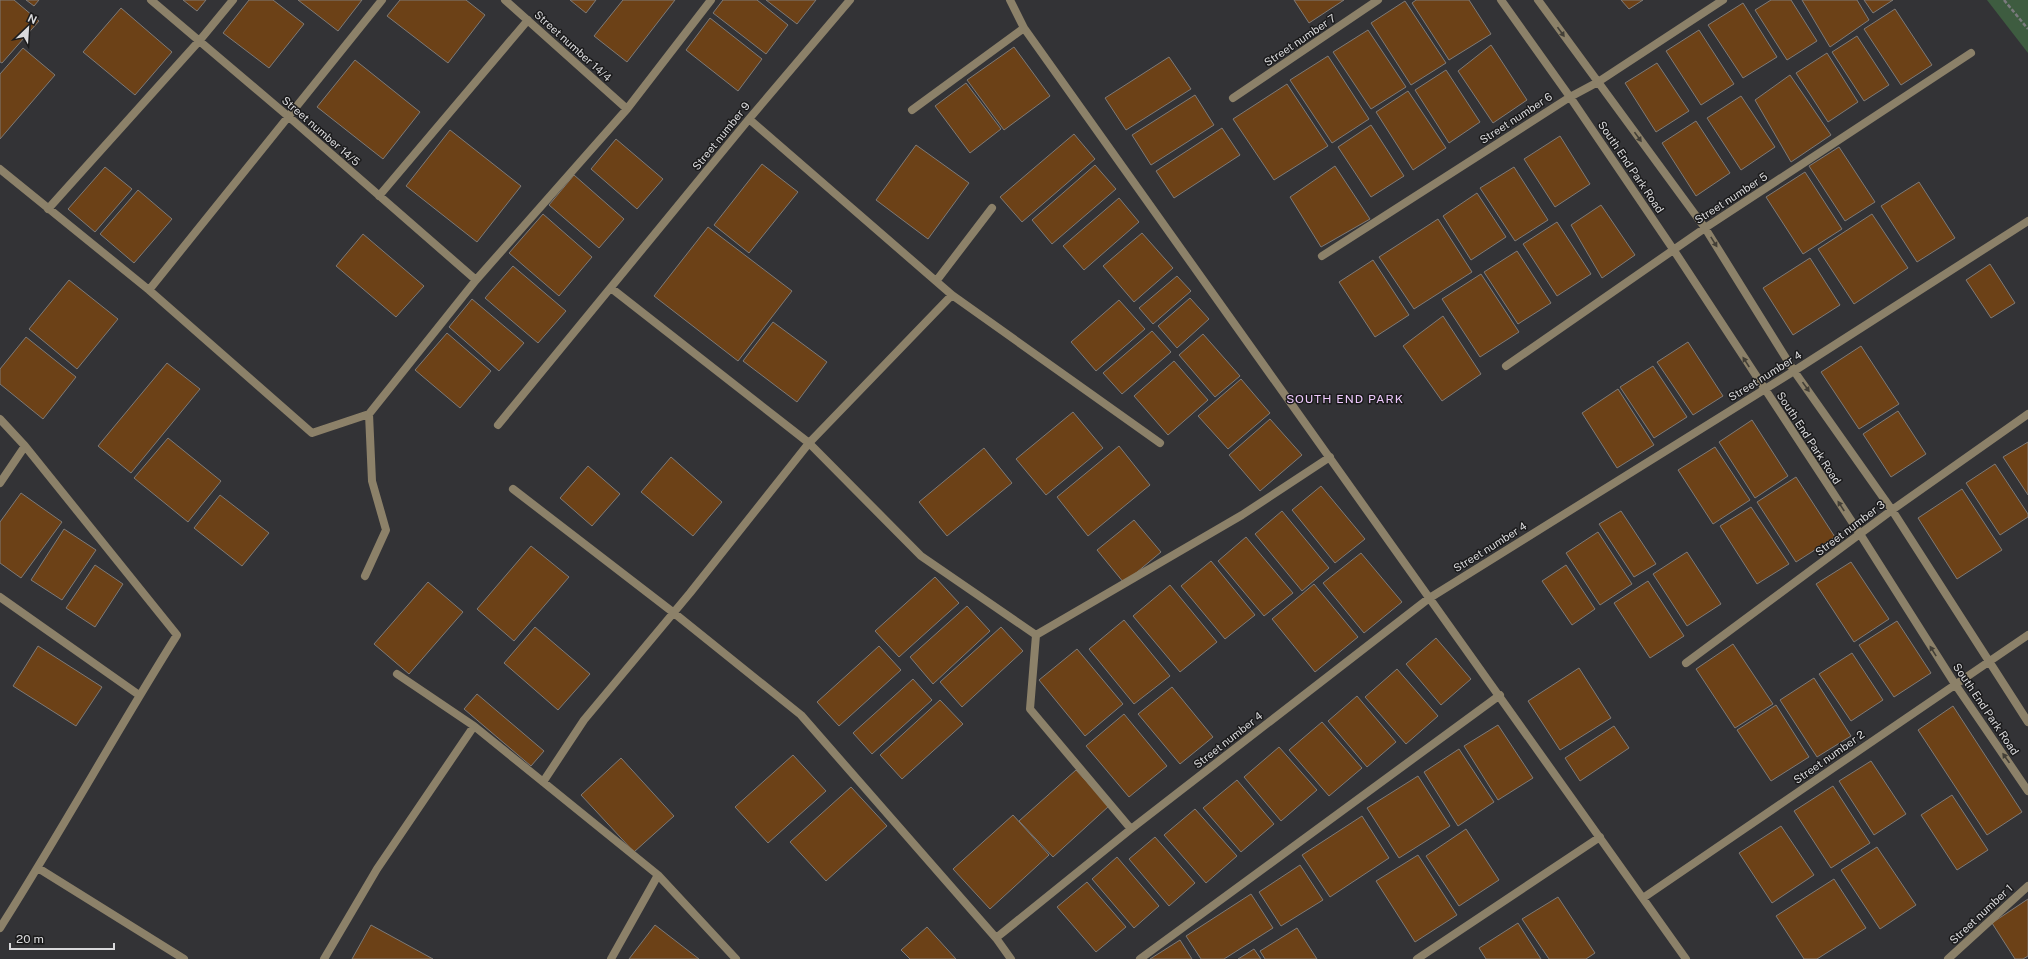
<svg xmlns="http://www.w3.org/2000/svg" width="2028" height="959" viewBox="0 0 2028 959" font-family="'Public Sans',sans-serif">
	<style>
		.green { fill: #3e5c40 }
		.building { fill: #6c4117; stroke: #7e7a77 }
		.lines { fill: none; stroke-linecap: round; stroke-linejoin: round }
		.path { stroke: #7b7b7e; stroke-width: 2.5; stroke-dasharray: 4 2; stroke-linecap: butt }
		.street { stroke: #8c8169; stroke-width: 8 }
		.oneway { fill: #433f37 }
		.labels { text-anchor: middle; stroke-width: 3; stroke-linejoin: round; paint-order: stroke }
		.street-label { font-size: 11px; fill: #dadadc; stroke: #1b1b1c }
		.neighbourhood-label { font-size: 12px; letter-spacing: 1px; fill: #efcafe; stroke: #1b1b1c }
	</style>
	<rect width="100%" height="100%" fill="#333336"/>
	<!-- green -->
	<path class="green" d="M 1987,0 L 2028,0 L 2028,53 Z"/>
	<!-- building -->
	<path class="building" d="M 0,0 L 14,0 L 39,21 L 2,63 L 0,62 Z
		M 26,0 L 39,0 L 34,6 Z
		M 183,0 L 206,0 L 197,11 Z
		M 249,0 L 273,0 L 304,24 L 269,68 L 223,33 Z
		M 298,0 L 362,0 L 338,31 Z
		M 400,0 L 466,0 L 485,15 L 448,63 L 387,16 Z
		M 570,0 L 596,0 L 586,13 Z
		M 623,0 L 675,0 L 627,62 L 594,36 Z
		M 723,0 L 757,0 L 788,25 L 766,54 L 713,13 Z
		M 766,0 L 816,0 L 797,24 Z
		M 1294,0 L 1344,0 L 1309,23 Z
		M 1416,0 L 1469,0 L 1491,34 L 1449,60 L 1412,3 Z
		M 1621,0 L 1643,0 L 1629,9 Z
		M 1771,0 L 1791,0 L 1817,41 L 1787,60 L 1755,10 Z
		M 1802,0 L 1857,0 L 1869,20 L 1830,47 Z
		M 1864,0 L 1893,0 L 1873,13 Z
		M 1405,1 L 1446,63 L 1411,85 L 1371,23 Z
		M 1743,3 L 1777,57 L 1743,78 L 1708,25 Z
		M 121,8 L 172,52 L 135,95 L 83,52 Z
		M 1895,9 L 1932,65 L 1901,85 L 1864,29 Z
		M 710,18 L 762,59 L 738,91 L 686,50 Z
		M 1368,30 L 1406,87 L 1371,109 L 1333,52 Z
		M 1699,30 L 1734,84 L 1701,105 L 1666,51 Z
		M 1857,36 L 1889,85 L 1864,101 L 1832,52 Z
		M 1491,45 L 1527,100 L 1493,123 L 1458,71 Z
		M 1014,47 L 1050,96 L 1004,130 L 967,80 Z
		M 23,48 L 55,75 L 0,139 L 0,74 Z
		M 1827,53 L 1858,102 L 1828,122 L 1796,73 Z
		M 1328,56 L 1369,119 L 1332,143 L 1290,80 Z
		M 1169,57 L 1191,89 L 1126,130 L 1105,98 Z
		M 355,60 L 420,112 L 383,159 L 317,107 Z
		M 1657,63 L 1689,111 L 1656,132 L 1625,83 Z
		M 1446,70 L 1480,122 L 1449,143 L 1415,90 Z
		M 1790,75 L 1831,135 L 1791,162 L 1755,100 Z
		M 966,83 L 1001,129 L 970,153 L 935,106 Z
		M 1287,84 L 1328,146 L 1274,180 L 1233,119 Z
		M 1408,91 L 1446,148 L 1413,170 L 1376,112 Z
		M 1195,95 L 1214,125 L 1151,165 L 1132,135 Z
		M 1741,96 L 1775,147 L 1741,170 L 1707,118 Z
		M 1696,121 L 1730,173 L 1696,196 L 1662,143 Z
		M 1371,125 L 1404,176 L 1371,197 L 1338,147 Z
		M 1222,128 L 1240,155 L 1174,198 L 1156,171 Z
		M 450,130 L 521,186 L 477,242 L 406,186 Z
		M 1074,134 L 1095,159 L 1022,222 L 1000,197 Z
		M 1560,136 L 1590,184 L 1555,207 L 1524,159 Z
		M 616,139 L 663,179 L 637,209 L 591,169 Z
		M 916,145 L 969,183 L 928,239 L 876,200 Z
		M 1839,147 L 1875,202 L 1845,221 L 1809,166 Z
		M 762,164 L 798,192 L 749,253 L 714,225 Z
		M 1095,165 L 1116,189 L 1052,244 L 1032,220 Z
		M 1335,166 L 1370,219 L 1321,247 L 1290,197 Z
		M 105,167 L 132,189 L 95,232 L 68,209 Z
		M 1514,167 L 1548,220 L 1515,241 L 1480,188 Z
		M 1805,172 L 1842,229 L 1803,254 L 1766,197 Z
		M 574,175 L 624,219 L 599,248 L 549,205 Z
		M 1919,182 L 1955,238 L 1917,262 L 1881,206 Z
		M 138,190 L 172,219 L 134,263 L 100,234 Z
		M 1477,193 L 1506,237 L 1471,260 L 1443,216 Z
		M 1119,198 L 1139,222 L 1084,270 L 1063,246 Z
		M 1601,205 L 1635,255 L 1602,278 L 1571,225 Z
		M 543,214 L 592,257 L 559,296 L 509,253 Z
		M 1872,214 L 1908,268 L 1854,304 L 1818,249 Z
		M 1438,219 L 1472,272 L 1414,309 L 1379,257 Z
		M 1557,222 L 1591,274 L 1557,296 L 1523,244 Z
		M 708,227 L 792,291 L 738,361 L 654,296 Z
		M 1142,233 L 1173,268 L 1134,302 L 1103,266 Z
		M 363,234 L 424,286 L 396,317 L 336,266 Z
		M 1517,251 L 1551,303 L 1518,324 L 1484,272 Z
		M 1810,258 L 1840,305 L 1793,335 L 1763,288 Z
		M 1373,260 L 1409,315 L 1375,337 L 1339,282 Z
		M 1990,264 L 2015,303 L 1991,318 L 1966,280 Z
		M 513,266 L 566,311 L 538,343 L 485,298 Z
		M 1481,274 L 1519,332 L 1480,357 L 1442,299 Z
		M 1177,276 L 1191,291 L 1153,324 L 1139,308 Z
		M 69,280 L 118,319 L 77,369 L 29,329 Z
		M 1190,298 L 1209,319 L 1177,348 L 1158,326 Z
		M 472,299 L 524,343 L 499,371 L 449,327 Z
		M 1119,300 L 1145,329 L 1096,371 L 1071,342 Z
		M 1443,316 L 1481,374 L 1442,401 L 1403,346 Z
		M 773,322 L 827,362 L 797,402 L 743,361 Z
		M 1152,331 L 1171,352 L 1122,394 L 1103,373 Z
		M 447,333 L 491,371 L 460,408 L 415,370 Z
		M 1203,334 L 1240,376 L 1215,397 L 1179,355 Z
		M 26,337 L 76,377 L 43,419 L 0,384 L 0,369 Z
		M 1688,342 L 1723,396 L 1693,415 L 1657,362 Z
		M 1861,346 L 1899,404 L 1859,429 L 1821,372 Z
		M 1174,361 L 1208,400 L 1168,435 L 1134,396 Z
		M 167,363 L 200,389 L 131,473 L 98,446 Z
		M 1653,366 L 1687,417 L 1654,438 L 1620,387 Z
		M 1241,379 L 1270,413 L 1228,449 L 1198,416 Z
		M 1618,389 L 1654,445 L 1617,468 L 1582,413 Z
		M 1898,411 L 1926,454 L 1891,477 L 1863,434 Z
		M 1073,412 L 1103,448 L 1046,495 L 1016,459 Z
		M 1270,419 L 1302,455 L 1260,491 L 1229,455 Z
		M 1752,420 L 1788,476 L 1755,498 L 1719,442 Z
		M 168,438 L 221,481 L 188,522 L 134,478 Z
		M 2028,442 L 2028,495 L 2003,457 Z
		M 1119,446 L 1150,485 L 1088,536 L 1057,497 Z
		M 1715,447 L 1750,500 L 1713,524 L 1678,470 Z
		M 984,448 L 1012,483 L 947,536 L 919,502 Z
		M 671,457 L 722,502 L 693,536 L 641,492 Z
		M 1995,464 L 2028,514 L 2028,517 L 2000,535 L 1966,483 Z
		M 588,466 L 620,494 L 592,526 L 560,498 Z
		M 1796,477 L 1835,537 L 1796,562 L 1757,502 Z
		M 1321,486 L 1365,539 L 1335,563 L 1292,510 Z
		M 1962,489 L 2002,550 L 1957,579 L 1918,518 Z
		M 21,493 L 62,522 L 21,578 L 0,563 L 0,522 Z
		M 220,495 L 269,533 L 242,566 L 194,528 Z
		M 1751,507 L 1789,564 L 1757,584 L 1720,526 Z
		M 1282,511 L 1329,568 L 1302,591 L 1255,534 Z
		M 1621,511 L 1656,564 L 1634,577 L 1599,524 Z
		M 1134,520 L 1161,552 L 1124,583 L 1097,550 Z
		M 64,529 L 96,550 L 62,600 L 31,580 Z
		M 1598,532 L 1632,584 L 1600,605 L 1566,553 Z
		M 1246,537 L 1293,593 L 1264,616 L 1218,561 Z
		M 531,546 L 569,577 L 514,641 L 477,609 Z
		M 1687,552 L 1721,604 L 1687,626 L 1653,574 Z
		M 1361,553 L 1402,602 L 1364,633 L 1323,583 Z
		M 1211,561 L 1255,615 L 1225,639 L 1181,586 Z
		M 1851,562 L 1889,619 L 1854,642 L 1816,584 Z
		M 95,565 L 123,584 L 95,627 L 66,608 Z
		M 1566,565 L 1595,609 L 1572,625 L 1542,581 Z
		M 935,577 L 959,603 L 899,657 L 875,631 Z
		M 1648,581 L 1684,636 L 1650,658 L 1614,603 Z
		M 428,582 L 463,612 L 409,674 L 374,644 Z
		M 1314,584 L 1358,637 L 1315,672 L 1272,619 Z
		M 1170,585 L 1217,642 L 1180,672 L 1133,616 Z
		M 967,606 L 990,631 L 933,684 L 910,657 Z
		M 1124,620 L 1170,676 L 1134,704 L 1089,649 Z
		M 1897,621 L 1931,673 L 1894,697 L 1859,645 Z
		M 535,627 L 590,674 L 558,710 L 504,663 Z
		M 1001,627 L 1023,651 L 962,707 L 940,682 Z
		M 1436,638 L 1471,679 L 1441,705 L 1406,664 Z
		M 1733,644 L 1773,704 L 1735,728 L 1696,669 Z
		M 38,646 L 102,687 L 76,726 L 13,686 Z
		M 879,646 L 901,670 L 839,726 L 817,702 Z
		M 1077,649 L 1123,704 L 1085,736 L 1039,680 Z
		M 1852,653 L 1883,700 L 1851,721 L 1819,674 Z
		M 1579,668 L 1611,718 L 1560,750 L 1528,701 Z
		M 1397,669 L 1438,716 L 1406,744 L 1365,697 Z
		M 1814,678 L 1851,736 L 1817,757 L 1780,700 Z
		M 913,679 L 932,700 L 872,754 L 853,733 Z
		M 1172,687 L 1213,737 L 1180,764 L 1138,714 Z
		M 477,694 L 544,751 L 531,766 L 464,709 Z
		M 1357,696 L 1396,742 L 1367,767 L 1328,721 Z
		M 940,700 L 963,724 L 902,779 L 880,755 Z
		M 1776,705 L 1809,757 L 1771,781 L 1737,730 Z
		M 1953,706 L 2022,812 L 1987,835 L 1918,730 Z
		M 1124,714 L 1167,766 L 1129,797 L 1086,746 Z
		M 1322,722 L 1362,768 L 1329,796 L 1289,750 Z
		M 1498,725 L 1533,778 L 1498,800 L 1464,746 Z
		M 1614,726 L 1629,748 L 1580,781 L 1565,758 Z
		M 1279,747 L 1317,790 L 1281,821 L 1244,777 Z
		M 1459,749 L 1494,802 L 1458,826 L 1424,772 Z
		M 793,755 L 826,791 L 768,843 L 735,807 Z
		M 621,758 L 674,816 L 634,852 L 581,795 Z
		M 1871,761 L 1906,814 L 1874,835 L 1839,781 Z
		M 1076,770 L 1109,806 L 1053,857 L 1019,821 Z
		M 1418,776 L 1450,826 L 1399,858 L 1367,808 Z
		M 1237,780 L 1274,824 L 1241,852 L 1203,808 Z
		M 1833,786 L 1870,843 L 1831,868 L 1794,811 Z
		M 851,787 L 887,826 L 826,881 L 790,842 Z
		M 1952,795 L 1988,850 L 1957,870 L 1921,815 Z
		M 1195,809 L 1237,856 L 1206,883 L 1164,835 Z
		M 1013,815 L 1049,855 L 990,909 L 953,869 Z
		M 1362,816 L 1389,858 L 1330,897 L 1302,855 Z
		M 1781,826 L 1814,875 L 1772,903 L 1739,853 Z
		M 1466,829 L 1499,880 L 1459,906 L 1426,856 Z
		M 1155,837 L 1195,883 L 1169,906 L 1129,859 Z
		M 1877,847 L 1916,905 L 1880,929 L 1841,870 Z
		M 1418,855 L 1457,915 L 1415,942 L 1376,881 Z
		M 1117,857 L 1159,906 L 1134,928 L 1092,879 Z
		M 1300,865 L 1323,900 L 1281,926 L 1259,892 Z
		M 1834,879 L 1866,928 L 1817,959 L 1804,959 L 1776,916 Z
		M 1087,882 L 1126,927 L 1096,952 L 1057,907 Z
		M 1251,894 L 1273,928 L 1224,959 L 1201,959 L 1186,936 Z
		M 1558,897 L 1595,953 L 1586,959 L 1549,959 L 1522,919 Z
		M 2028,899 L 2028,956 L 2023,959 L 2015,959 L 1992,923 Z
		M 1518,923 L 1541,959 L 1486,959 L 1479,948 Z
		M 371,925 L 433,959 L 352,959 Z
		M 655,925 L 699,959 L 629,959 Z
		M 927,927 L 956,959 L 910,959 L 901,950 Z
		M 1297,928 L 1317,959 L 1265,959 L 1260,951 Z
		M 1180,940 L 1192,959 L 1150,959 Z
		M 1254,949 L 1261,959 L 1238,959 Z"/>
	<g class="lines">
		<!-- path -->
		<path class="path" d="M 2004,0 L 2028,29"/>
		<!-- street -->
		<path class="street" d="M 151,0 L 289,117 L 476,280
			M 505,0 L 627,109
			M 1010,0 L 1024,28
			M 1501,0 L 1570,97 L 1673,249 L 1860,534 L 1955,684 L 2028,791
			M 1538,0 L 1705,228 L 1794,371 L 1892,510 L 2028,722
			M 1233,98 L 1378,0
			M 912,110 L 1024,28 L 1686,959
			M 749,119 L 952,295 L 1160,443
			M 0,169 L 149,290 L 312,433 L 369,414 L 476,280 L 627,109 L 711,0
			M 379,196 L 528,20
			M 48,209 L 200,40 L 233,0
			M 1322,256 L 1570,97 L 1598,82 L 1723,0
			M 937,280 L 992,208
			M 611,288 L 809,443 L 921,556 L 1036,635 L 1030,709 L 1131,829
			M 149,290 L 382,0
			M 1506,366 L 1705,228 L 1971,53
			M 0,419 L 25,446 L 177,635 C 116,732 61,832 0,928
			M 498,425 L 749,119 L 850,0
			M 0,483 L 25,446
			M 513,489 L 674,613 L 801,715 L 996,938 L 1011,959
			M 365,576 L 386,530 L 372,481 L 369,414
			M 0,597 L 139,695
			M 1036,635 L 1242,515 L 1330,457
			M 1686,663 L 1892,510 L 2028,414
			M 397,674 L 474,726 L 658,875 L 736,959
			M 543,782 L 584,720 L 690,593 L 809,443 L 952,295
			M 38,868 L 184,959
			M 1643,898 L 2028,635
			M 996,938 L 1131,829 L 1428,599 L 1794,371 L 2028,221
			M 324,959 L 377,869 L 474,726
			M 611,959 L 658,875
			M 1140,959 L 1500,695
			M 1417,959 L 1600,837
			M 1948,959 L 2028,886"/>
	</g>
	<!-- one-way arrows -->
	<defs><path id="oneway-solid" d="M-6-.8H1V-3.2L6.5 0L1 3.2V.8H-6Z"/></defs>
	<g class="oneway">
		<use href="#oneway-solid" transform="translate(1561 32) rotate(54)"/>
		<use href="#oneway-solid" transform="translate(1638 137) rotate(54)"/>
		<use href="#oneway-solid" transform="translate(1714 242) rotate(58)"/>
		<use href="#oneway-solid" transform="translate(1746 362) rotate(-123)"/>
		<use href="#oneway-solid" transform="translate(1806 387) rotate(55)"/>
		<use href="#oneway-solid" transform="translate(1841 506) rotate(-123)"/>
		<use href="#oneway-solid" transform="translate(1933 651) rotate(-122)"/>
		<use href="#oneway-solid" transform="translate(2006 758) rotate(-125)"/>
	</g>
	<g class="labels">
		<!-- street labels -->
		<g class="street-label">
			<text transform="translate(1300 40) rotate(-34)" y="4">Street number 7</text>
			<text transform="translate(573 46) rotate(42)" y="4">Street number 14/4</text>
			<text transform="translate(1516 118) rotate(-33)" y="4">Street number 6</text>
			<text transform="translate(321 131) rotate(41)" y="4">Street number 14/5</text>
			<text transform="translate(721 136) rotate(-51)" y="4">Street number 9</text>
			<text transform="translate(1631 167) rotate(56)" y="4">South End Park Road</text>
			<text transform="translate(1731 198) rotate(-33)" y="4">Street number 5</text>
			<text transform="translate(1765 376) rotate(-32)" y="4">Street number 4</text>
			<text transform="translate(1809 438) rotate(57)" y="4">South End Park Road</text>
			<text transform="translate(1850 528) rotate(-37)" y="4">Street number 3</text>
			<text transform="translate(1490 547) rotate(-32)" y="4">Street number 4</text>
			<text transform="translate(1986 709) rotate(56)" y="4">South End Park Road</text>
			<text transform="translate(1228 740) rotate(-38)" y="4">Street number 4</text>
			<text transform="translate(1829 757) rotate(-35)" y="4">Street number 2</text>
			<text transform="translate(1981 914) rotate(-43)" y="4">Street number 1</text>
		</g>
		<!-- neighbourhood labels -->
		<g class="neighbourhood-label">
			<text x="1345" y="403">SOUTH END PARK</text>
		</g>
	</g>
	<!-- north arrow -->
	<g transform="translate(28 28) rotate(25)" stroke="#1b1b1c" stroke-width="3" paint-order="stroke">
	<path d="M0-3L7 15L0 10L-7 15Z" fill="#dadadc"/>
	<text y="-6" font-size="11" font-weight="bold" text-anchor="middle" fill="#dadadc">N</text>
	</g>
	<!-- scale -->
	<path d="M10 943v6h104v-6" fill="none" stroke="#dadadc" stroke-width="2"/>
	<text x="16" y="943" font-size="12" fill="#dadadc" stroke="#1b1b1c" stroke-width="3" paint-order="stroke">20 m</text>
</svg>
